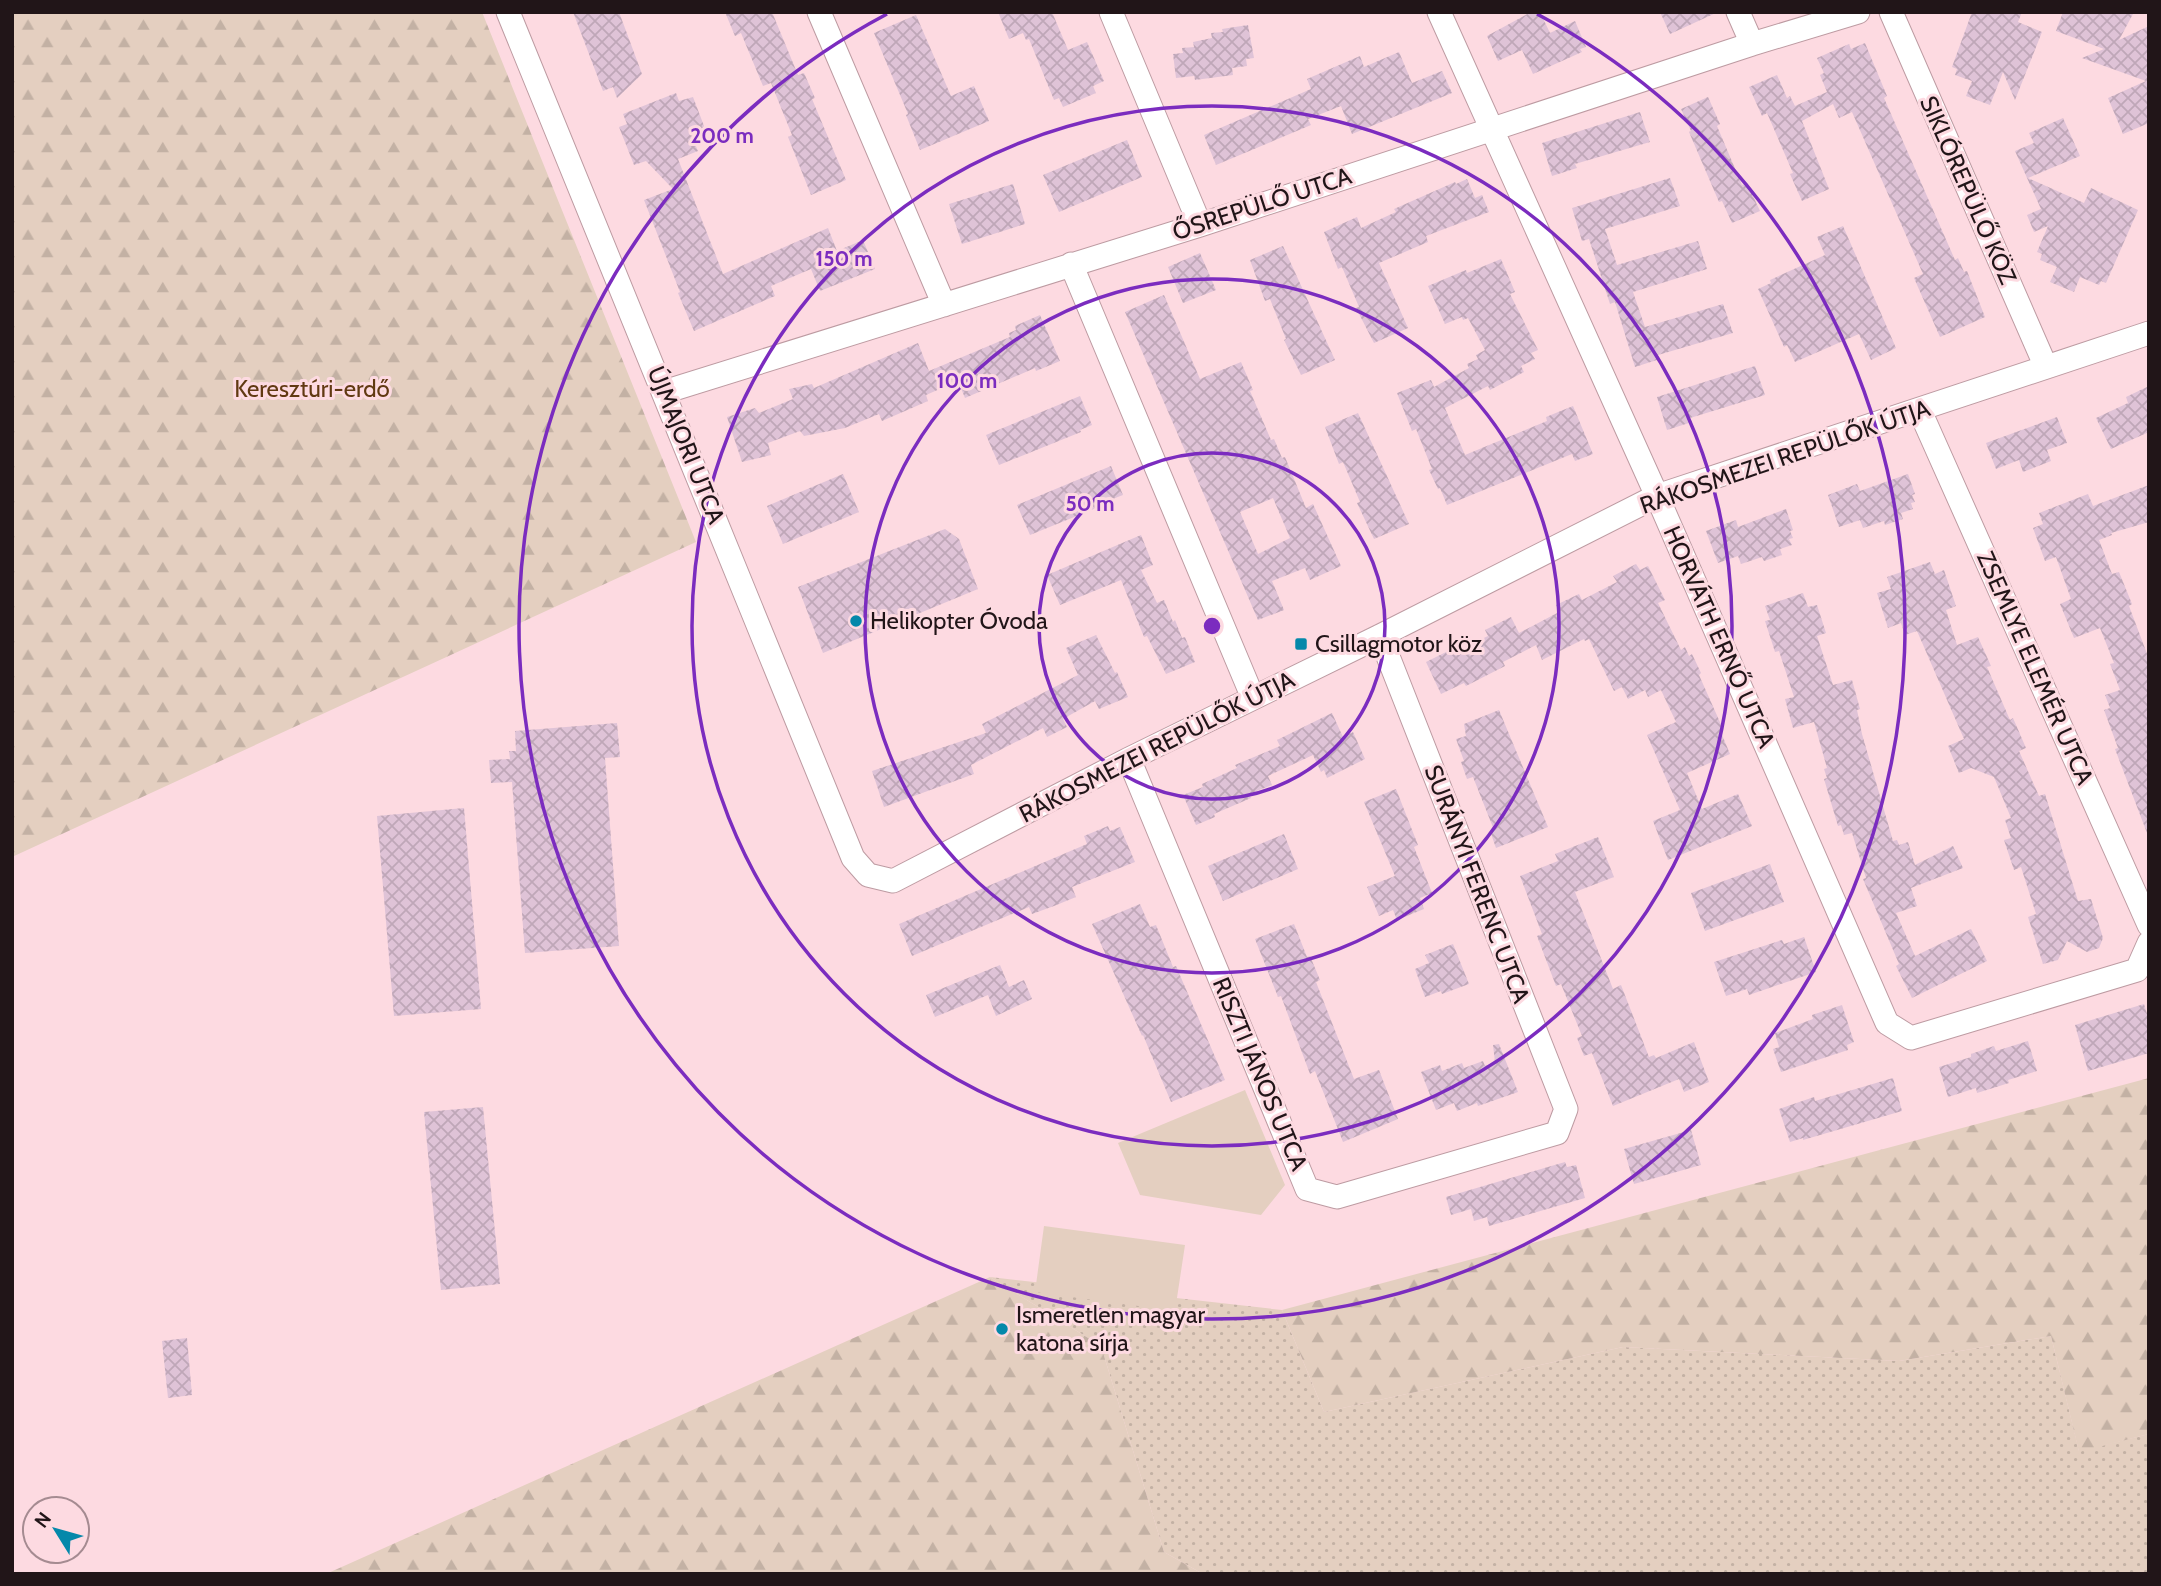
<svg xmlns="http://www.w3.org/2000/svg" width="2161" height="1586" viewBox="0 0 2161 1586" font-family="Cabin,sans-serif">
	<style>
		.grass { fill: url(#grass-dots) }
		.forest { fill: url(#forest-firs) }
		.park { fill: #e4cfc0 }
		.building { fill: url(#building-cross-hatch); fill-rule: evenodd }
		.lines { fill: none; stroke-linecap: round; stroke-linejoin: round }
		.street-casing { stroke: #bd9ba2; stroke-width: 25 }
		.street { stroke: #fff; stroke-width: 23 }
		.ring { fill: none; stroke: #7b2cbf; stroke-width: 3.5 }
		.poi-dot { fill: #0488aa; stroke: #fddae1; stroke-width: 2.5 }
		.labels { text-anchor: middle; stroke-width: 6; stroke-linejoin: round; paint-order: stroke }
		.street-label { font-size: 24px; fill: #211518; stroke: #fddae1 }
		.park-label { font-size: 24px; fill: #613912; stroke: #fddae1 }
		.poi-label { font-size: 24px; fill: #211518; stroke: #fddae1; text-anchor: start }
		.centre { fill: #7b2cbf; stroke: #fddae1; stroke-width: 3.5 }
		.ring-label { font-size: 21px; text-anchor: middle; font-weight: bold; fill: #7b2cbf; stroke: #fddae1; stroke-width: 6; stroke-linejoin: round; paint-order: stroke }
	</style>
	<defs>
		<pattern id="grass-dots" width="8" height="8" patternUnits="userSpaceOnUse" patternTransform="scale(1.75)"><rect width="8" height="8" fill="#e4cfc0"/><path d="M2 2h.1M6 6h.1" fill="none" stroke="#c3b1a4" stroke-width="1.8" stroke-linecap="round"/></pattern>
		<pattern id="forest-firs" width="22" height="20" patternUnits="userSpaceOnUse" patternTransform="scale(1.75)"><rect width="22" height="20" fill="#e4cfc0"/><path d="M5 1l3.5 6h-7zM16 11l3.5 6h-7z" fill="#c3b1a4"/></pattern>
		<pattern id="building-cross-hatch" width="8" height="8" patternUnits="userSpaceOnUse" patternTransform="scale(1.75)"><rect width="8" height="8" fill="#dfc3d7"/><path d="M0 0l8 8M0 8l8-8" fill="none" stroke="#bfa7b8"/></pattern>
	</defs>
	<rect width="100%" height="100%" fill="#fddae1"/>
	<!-- grass -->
	<path class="grass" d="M 990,1277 L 1282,1310 L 1324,1412 L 1623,1347 L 1899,1361 L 2051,1336 L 2079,1451 L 2149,1434 L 2149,1574 L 1203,1574 L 1164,1552 L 1101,1346 Z"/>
	<!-- forest -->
	<path class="forest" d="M 12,12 L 482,12 L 696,542 L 12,857 Z
		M 2149,1078 L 2149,1434 L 2079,1452 L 2051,1336 L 1899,1361 L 1623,1347 L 1324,1412 L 1282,1310 Z
		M 990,1277 L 1101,1346 L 1164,1552 L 1203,1574 L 326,1574 Z"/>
	<!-- park -->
	<path class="park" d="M 1245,1090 L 1285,1185 L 1261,1215 L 1140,1195 L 1118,1143 Z
		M 1044,1226 L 1185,1245 L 1175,1311 L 1035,1292 Z"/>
	<!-- building -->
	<path class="building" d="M 573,12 L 619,12 L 642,74 L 617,98 L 613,87 L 603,91 Z
		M 725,12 L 772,12 L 798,75 L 804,73 L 815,98 L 812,99 L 846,180 L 811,195 L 788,137 L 792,135 L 771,83 L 763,86 L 741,33 L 735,36 Z
		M 998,12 L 1052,12 L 1068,50 L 1087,42 L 1104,81 L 1093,86 L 1096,93 L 1063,107 L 1059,98 L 1054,100 L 1029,39 L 1026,40 L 1023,33 L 1009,39 Z
		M 1531,12 L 1540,12 L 1550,33 L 1575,21 L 1586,47 L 1580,49 L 1582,52 L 1533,74 L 1522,50 L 1498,61 L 1487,36 Z
		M 1660,12 L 1718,12 L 1670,34 Z
		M 1972,12 L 2022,12 L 2018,22 L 2042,32 L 2015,100 L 2003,72 L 1990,105 L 1966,96 L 1972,81 L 1955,75 L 1957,69 L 1952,67 Z
		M 2063,12 L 2134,12 L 2119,40 L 2149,26 L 2149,123 L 2123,134 L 2108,98 L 2146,81 L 2082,58 L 2104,49 L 2056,31 Z
		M 916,15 L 951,96 L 974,86 L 989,121 L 920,150 L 906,115 L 908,114 L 874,33 Z
		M 1248,25 L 1254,58 L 1246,59 L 1247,66 L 1232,68 L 1233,75 L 1195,80 L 1194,76 L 1176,78 L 1173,54 L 1183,53 L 1182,48 L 1194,47 L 1193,42 L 1212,38 L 1211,33 L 1223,32 L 1222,29 Z
		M 1865,43 L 1887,96 L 1884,98 L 1955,260 L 1958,258 L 1964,272 L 1967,271 L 1985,317 L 1940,337 L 1914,278 L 1923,274 L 1852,112 L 1839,118 L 1833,104 L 1802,121 L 1829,189 L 1802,201 L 1790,174 L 1793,173 L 1767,113 L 1762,116 L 1749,87 L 1777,75 L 1787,98 L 1790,96 L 1795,106 L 1827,92 L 1820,75 L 1824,73 L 1817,58 L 1849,44 L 1851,49 Z
		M 1399,52 L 1412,83 L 1442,71 L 1452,93 L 1352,134 L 1341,106 L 1308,119 L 1311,125 L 1216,165 L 1204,135 L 1311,89 L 1307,79 L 1360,56 L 1364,67 Z
		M 676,93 L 679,101 L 693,97 L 709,139 L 695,144 L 698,151 L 678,159 L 723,274 L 828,228 L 837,251 L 863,240 L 875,269 L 820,291 L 811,269 L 771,286 L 775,296 L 694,331 L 678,293 L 680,292 L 644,200 L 673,189 L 646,161 L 634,165 L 619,127 L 627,124 L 623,114 Z
		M 1708,97 L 1720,124 L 1717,126 L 1742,185 L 1747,183 L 1760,211 L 1732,223 L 1722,201 L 1719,202 L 1689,132 L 1691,131 L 1681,109 Z
		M 1640,112 L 1650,142 L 1575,164 L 1577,168 L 1552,176 L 1542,143 Z
		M 2063,118 L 2080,156 L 2028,178 L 2084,203 L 2091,188 L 2138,210 L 2106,283 L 2101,281 L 2099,285 L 2080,277 L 2074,292 L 2050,282 L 2057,267 L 2040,260 L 2042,254 L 2037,252 L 2048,226 L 2034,232 L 2027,215 L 2041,209 L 2015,151 L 2034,143 L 2029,133 Z
		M 1127,140 L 1142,177 L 1059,212 L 1043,175 Z
		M 1670,178 L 1680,206 L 1605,229 L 1617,265 L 1698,241 L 1707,269 L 1633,292 L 1645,327 L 1723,304 L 1733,333 L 1658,355 L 1660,359 L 1635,367 L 1615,302 L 1610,304 L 1589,239 L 1582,241 L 1572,208 Z
		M 1467,179 L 1475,198 L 1482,195 L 1489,212 L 1426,236 L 1428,242 L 1379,263 L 1408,328 L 1374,343 L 1356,308 L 1359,307 L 1342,267 L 1338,269 L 1324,232 L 1357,217 L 1361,228 L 1396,212 L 1394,209 L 1455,182 L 1456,184 Z
		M 1013,184 L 1025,224 L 962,244 L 949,204 Z
		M 1843,226 L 1896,348 L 1871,360 L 1859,334 L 1795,362 L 1787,345 L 1784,347 L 1758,289 L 1771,283 L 1770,280 L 1825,255 L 1817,237 Z
		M 1283,246 L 1335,360 L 1301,375 L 1284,340 L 1286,339 L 1270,299 L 1265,301 L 1250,260 Z
		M 1200,253 L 1216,290 L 1183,303 L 1168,267 Z
		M 1501,259 L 1515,292 L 1510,294 L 1538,350 L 1531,353 L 1535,359 L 1521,366 L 1524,372 L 1490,390 L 1488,386 L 1445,408 L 1465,455 L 1547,421 L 1546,417 L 1573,406 L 1593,454 L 1575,461 L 1572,454 L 1447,505 L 1440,488 L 1438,489 L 1429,470 L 1432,469 L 1416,429 L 1412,431 L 1397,393 L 1431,380 L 1434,387 L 1469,368 L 1467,364 L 1478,359 L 1476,355 L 1485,350 L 1468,318 L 1463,320 L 1462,317 L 1445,324 L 1428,286 L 1466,270 L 1467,273 Z
		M 1164,295 L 1200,379 L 1241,362 L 1253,390 L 1250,391 L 1271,440 L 1274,439 L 1282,458 L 1285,457 L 1306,508 L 1313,504 L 1341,566 L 1310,580 L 1305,568 L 1272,581 L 1284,610 L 1258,620 L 1125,312 ZM 1273,498 L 1290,538 L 1258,554 L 1240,512 Z
		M 1040,315 L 1060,361 L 1036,371 L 1035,368 L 965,398 L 958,381 L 926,395 L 928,401 L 882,421 L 879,414 L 845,428 L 804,436 L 800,431 L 768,443 L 771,455 L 742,462 L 727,417 L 755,408 L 759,413 L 793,399 L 789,389 L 812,384 L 814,388 L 918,343 L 929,371 L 1010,337 L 1009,333 L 1016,330 L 1015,326 Z
		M 1755,366 L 1765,395 L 1690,418 L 1692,422 L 1667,430 L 1657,397 Z
		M 2149,386 L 2149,432 L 2111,449 L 2096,418 L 2128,403 L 2126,397 Z
		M 1080,396 L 1092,425 L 1080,430 L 1081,432 L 999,465 L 986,435 Z
		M 1358,413 L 1409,524 L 1374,539 L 1357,503 L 1360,502 L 1343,462 L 1339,464 L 1325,427 Z
		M 2057,417 L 2067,443 L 2047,450 L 2051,461 L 2023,472 L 2019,460 L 1996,469 L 1986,443 Z
		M 1111,466 L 1123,495 L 1110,500 L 1111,502 L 1030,535 L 1017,505 Z
		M 843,474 L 859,512 L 783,544 L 767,506 Z
		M 1908,474 L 1915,494 L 1912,495 L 1915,502 L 1911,503 L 1913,509 L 1901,513 L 1903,519 L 1885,525 L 1884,521 L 1863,528 L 1860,520 L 1839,527 L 1828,495 L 1857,484 L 1860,491 Z
		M 2149,485 L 2149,522 L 2111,533 L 2112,535 L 2099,540 L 2112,574 L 2119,572 L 2132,604 L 2129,606 L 2149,659 L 2149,833 L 2147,833 L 2115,749 L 2118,748 L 2104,710 L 2110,708 L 2105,695 L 2120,690 L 2110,664 L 2114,663 L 2100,628 L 2074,638 L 2060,604 L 2071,599 L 2056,557 L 2045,561 L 2033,528 L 2043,524 L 2039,513 L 2088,494 L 2093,506 Z
		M 1786,509 L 1793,530 L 1790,531 L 1793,538 L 1789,539 L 1792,545 L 1780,549 L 1782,555 L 1764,561 L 1762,557 L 1741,564 L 1738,556 L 1718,563 L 1706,531 L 1736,520 L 1738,527 Z
		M 945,529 L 959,539 L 978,589 L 823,653 L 798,587 Z
		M 1141,535 L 1153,565 L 1141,570 L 1157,603 L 1164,600 L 1173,622 L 1175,620 L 1182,638 L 1185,637 L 1195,662 L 1166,674 L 1147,636 L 1144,637 L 1121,580 L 1060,605 L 1047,575 Z
		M 1930,562 L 1935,574 L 1944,570 L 1956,606 L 1946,610 L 1957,645 L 1978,637 L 1991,666 L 1987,667 L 2010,720 L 2013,718 L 2026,748 L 2019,751 L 2039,796 L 2045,794 L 2078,901 L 2091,899 L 2103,938 L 2099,948 L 2087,952 L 2067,941 L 2058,960 L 2043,964 L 2028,917 L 2036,914 L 2021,867 L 2014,870 L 2004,840 L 2011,838 L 2005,820 L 2011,818 L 1994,777 L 1971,768 L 1959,773 L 1948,746 L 1964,739 L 1917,631 L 1905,635 L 1901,623 L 1888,628 L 1877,593 L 1891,589 L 1887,577 Z
		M 1636,564 L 1640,570 L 1648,566 L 1665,600 L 1658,603 L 1681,650 L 1685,647 L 1689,656 L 1692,654 L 1701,673 L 1699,675 L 1723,729 L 1720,730 L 1730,754 L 1687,773 L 1702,809 L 1738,794 L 1752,826 L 1668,860 L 1653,821 L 1680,810 L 1647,735 L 1676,722 L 1661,690 L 1648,697 L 1645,690 L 1628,699 L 1622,687 L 1614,691 L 1589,639 L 1585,641 L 1584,639 L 1542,660 L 1536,645 L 1503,662 L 1505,666 L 1466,686 L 1464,683 L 1441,694 L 1426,662 L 1448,651 L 1450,654 L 1488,636 L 1485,630 L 1511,617 L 1519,633 L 1559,612 L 1556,605 L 1579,594 L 1582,600 L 1617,582 L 1613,576 Z
		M 1803,593 L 1808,607 L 1817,605 L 1826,633 L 1817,636 L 1833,685 L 1852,680 L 1860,709 L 1857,710 L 1862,734 L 1893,841 L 1897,840 L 1899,845 L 1908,842 L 1915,865 L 1953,846 L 1963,868 L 1911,888 L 1917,906 L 1896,913 L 1915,956 L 1971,929 L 1987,961 L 1912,998 L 1896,966 L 1899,964 L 1863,879 L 1866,878 L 1852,833 L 1844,835 L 1841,825 L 1838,826 L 1824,779 L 1827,778 L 1824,769 L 1827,768 L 1814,722 L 1793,728 L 1785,699 L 1794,697 L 1779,651 L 1775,652 L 1765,621 L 1770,620 L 1765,606 Z
		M 1096,635 L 1115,673 L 1117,672 L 1128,697 L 1099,709 L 1095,701 L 1063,719 L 1067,727 L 1047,737 L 1043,728 L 971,765 L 974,774 L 884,807 L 872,771 L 986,733 L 982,724 L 1078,675 L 1066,648 Z
		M 1499,710 L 1548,827 L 1496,848 L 1490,831 L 1494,830 L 1473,777 L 1467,779 L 1461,762 L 1464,761 L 1456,739 L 1466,736 L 1464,724 Z
		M 1332,713 L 1343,737 L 1353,732 L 1365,759 L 1327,778 L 1324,770 L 1321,772 L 1313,755 L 1268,776 L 1272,785 L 1249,794 L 1251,798 L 1214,814 L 1215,817 L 1196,825 L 1183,795 L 1203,787 L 1202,784 L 1237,768 L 1235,765 L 1280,746 L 1277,740 Z
		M 617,723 L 620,757 L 605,758 L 619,946 L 525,953 L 512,782 L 491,783 L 489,760 L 510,759 L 509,751 L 516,751 L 515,731 Z
		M 1396,789 L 1418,845 L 1414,847 L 1432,893 L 1420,898 L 1424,909 L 1397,920 L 1393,910 L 1379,916 L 1367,887 L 1395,876 L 1364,802 Z
		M 464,808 L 481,1009 L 394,1016 L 377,816 Z
		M 1108,826 L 1110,831 L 1120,827 L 1135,862 L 1072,887 L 1076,897 L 1054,906 L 1032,914 L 1029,907 L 912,956 L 899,924 L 1087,844 L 1084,836 Z
		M 1284,834 L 1298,869 L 1223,901 L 1208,866 Z
		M 1598,837 L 1614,877 L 1575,892 L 1613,989 L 1621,985 L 1649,1057 L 1654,1055 L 1656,1058 L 1694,1042 L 1709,1082 L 1684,1092 L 1679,1079 L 1613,1106 L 1592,1053 L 1584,1056 L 1577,1038 L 1582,1036 L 1561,984 L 1556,986 L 1537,936 L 1542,934 L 1520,876 L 1558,861 L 1555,854 Z
		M 1770,864 L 1784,902 L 1705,931 L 1691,893 Z
		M 1140,904 L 1150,927 L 1156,925 L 1173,967 L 1176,966 L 1225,1080 L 1171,1102 L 1143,1035 L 1142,1036 L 1092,924 Z
		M 1294,924 L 1307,957 L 1310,956 L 1320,980 L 1316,982 L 1354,1079 L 1379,1070 L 1398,1119 L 1343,1142 L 1315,1071 L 1310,1074 L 1281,996 L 1278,997 L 1255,939 Z
		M 1804,937 L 1816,972 L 1749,995 L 1747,989 L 1726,996 L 1714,962 L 1782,940 L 1784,944 Z
		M 1453,944 L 1469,984 L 1442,994 L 1441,991 L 1425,997 L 1415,969 L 1429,963 L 1425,955 Z
		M 1000,965 L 1009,987 L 1024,980 L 1032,999 L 996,1016 L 988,995 L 935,1017 L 926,995 Z
		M 2144,1004 L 2149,1020 L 2149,1053 L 2088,1071 L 2075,1025 Z
		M 1842,1005 L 1854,1042 L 1847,1045 L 1848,1050 L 1781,1072 L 1773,1049 L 1779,1047 L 1775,1033 L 1813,1019 L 1812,1015 Z
		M 2028,1041 L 2037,1071 L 2008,1080 L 2009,1083 L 1977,1093 L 1976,1088 L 1948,1097 L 1939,1067 L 1971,1057 L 1971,1054 L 1994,1046 L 1996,1051 Z
		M 1499,1044 L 1518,1092 L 1478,1106 L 1477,1103 L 1457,1111 L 1454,1103 L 1436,1110 L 1421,1072 L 1440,1065 L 1442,1071 L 1462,1063 L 1464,1068 L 1483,1061 L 1485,1066 L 1495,1062 L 1493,1045 Z
		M 1893,1078 L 1902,1111 L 1803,1140 L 1803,1138 L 1790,1142 L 1779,1109 L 1814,1097 L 1815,1101 Z
		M 483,1107 L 500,1284 L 441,1290 L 424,1112 Z
		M 1691,1130 L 1701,1165 L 1634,1184 L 1624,1149 Z
		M 1565,1162 L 1567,1167 L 1576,1165 L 1585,1198 L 1489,1226 L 1487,1217 L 1474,1221 L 1471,1209 L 1451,1215 L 1446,1197 Z
		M 187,1338 L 192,1395 L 168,1398 L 162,1341 Z"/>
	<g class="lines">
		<defs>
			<path id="street" d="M 508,12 L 853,858 L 868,875 L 893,881 L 1129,759 L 1380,636 L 1657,496 L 2149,333
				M 819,12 L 944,305
				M 1111,12 L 1200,225
				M 1439,12 L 1657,496 L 1887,1023 L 1911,1038 L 2137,970 L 2149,943
				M 1738,12 L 1752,44
				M 1891,12 L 2046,367
				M 1071,264 L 1253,698
				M 664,392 L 1200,225 L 1752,44 L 1858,12
				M 1920,411 L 2149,925
				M 1129,759 L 1307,1189 L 1337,1197 L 1557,1133 L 1566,1109 L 1380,636"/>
		</defs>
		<!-- street casing -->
		<use href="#street" class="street-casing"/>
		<!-- street -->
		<use href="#street" class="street"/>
	</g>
	<!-- distance rings -->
	<g class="ring">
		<circle cx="1212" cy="626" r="173"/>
		<circle cx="1212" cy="626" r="347"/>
		<circle cx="1212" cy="626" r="520"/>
		<path d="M1537 14A693 693 0 1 1 887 14"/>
	</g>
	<!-- markers -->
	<g class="poi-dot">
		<circle cx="856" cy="621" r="7"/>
		<rect x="1294" y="637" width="14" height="14" rx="3.5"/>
		<circle cx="1002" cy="1329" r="7"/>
	</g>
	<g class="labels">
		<!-- street labels -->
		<g class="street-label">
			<text transform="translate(1968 190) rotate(66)" y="8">SIKLÓREPÜLŐ KÖZ</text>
			<text transform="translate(1262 204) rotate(-18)" y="8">ŐSREPÜLŐ UTCA</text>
			<text transform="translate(686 445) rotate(68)" y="8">ÚJMAJORI UTCA</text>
			<text transform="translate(1785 457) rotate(-19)" y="8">RÁKOSMEZEI REPÜLŐK ÚTJA</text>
			<text transform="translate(1719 637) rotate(66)" y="8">HORVÁTH ERNŐ UTCA</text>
			<text transform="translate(2035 668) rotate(66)" y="8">ZSEMLYE ELEMÉR UTCA</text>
			<text transform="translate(1157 747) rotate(-27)" y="8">RÁKOSMEZEI REPÜLŐK ÚTJA</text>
			<text transform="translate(1477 884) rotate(69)" y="8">SURÁNYI FERENC UTCA</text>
			<text transform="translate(1260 1074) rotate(67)" y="8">RISZTI JÁNOS UTCA</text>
		</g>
		<!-- park labels -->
		<g class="park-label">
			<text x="312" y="397">Keresztúri-erdő</text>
		</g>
		<!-- poi labels -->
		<g class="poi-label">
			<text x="870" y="629">Helikopter Óvoda</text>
			<text x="1315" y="652">Csillagmotor köz</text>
			<text x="1016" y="1323">Ismeretlen magyar<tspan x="1016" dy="28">katona sírja</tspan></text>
		</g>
	</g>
	<circle cx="1212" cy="626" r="10" class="centre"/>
	<g class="ring-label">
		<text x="722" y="143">200 m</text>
		<text x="844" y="266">150 m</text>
		<text x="967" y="388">100 m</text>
		<text x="1090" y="511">50 m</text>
	</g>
	<!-- border -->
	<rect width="2161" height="1586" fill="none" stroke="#211518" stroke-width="28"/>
	<!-- north arrow -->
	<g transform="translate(56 1530) rotate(307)"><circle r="33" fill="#fddae1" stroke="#a58b91" stroke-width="2"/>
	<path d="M0-5L12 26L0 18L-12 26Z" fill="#0488aa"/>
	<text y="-10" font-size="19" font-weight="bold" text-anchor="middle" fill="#211518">N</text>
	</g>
</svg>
